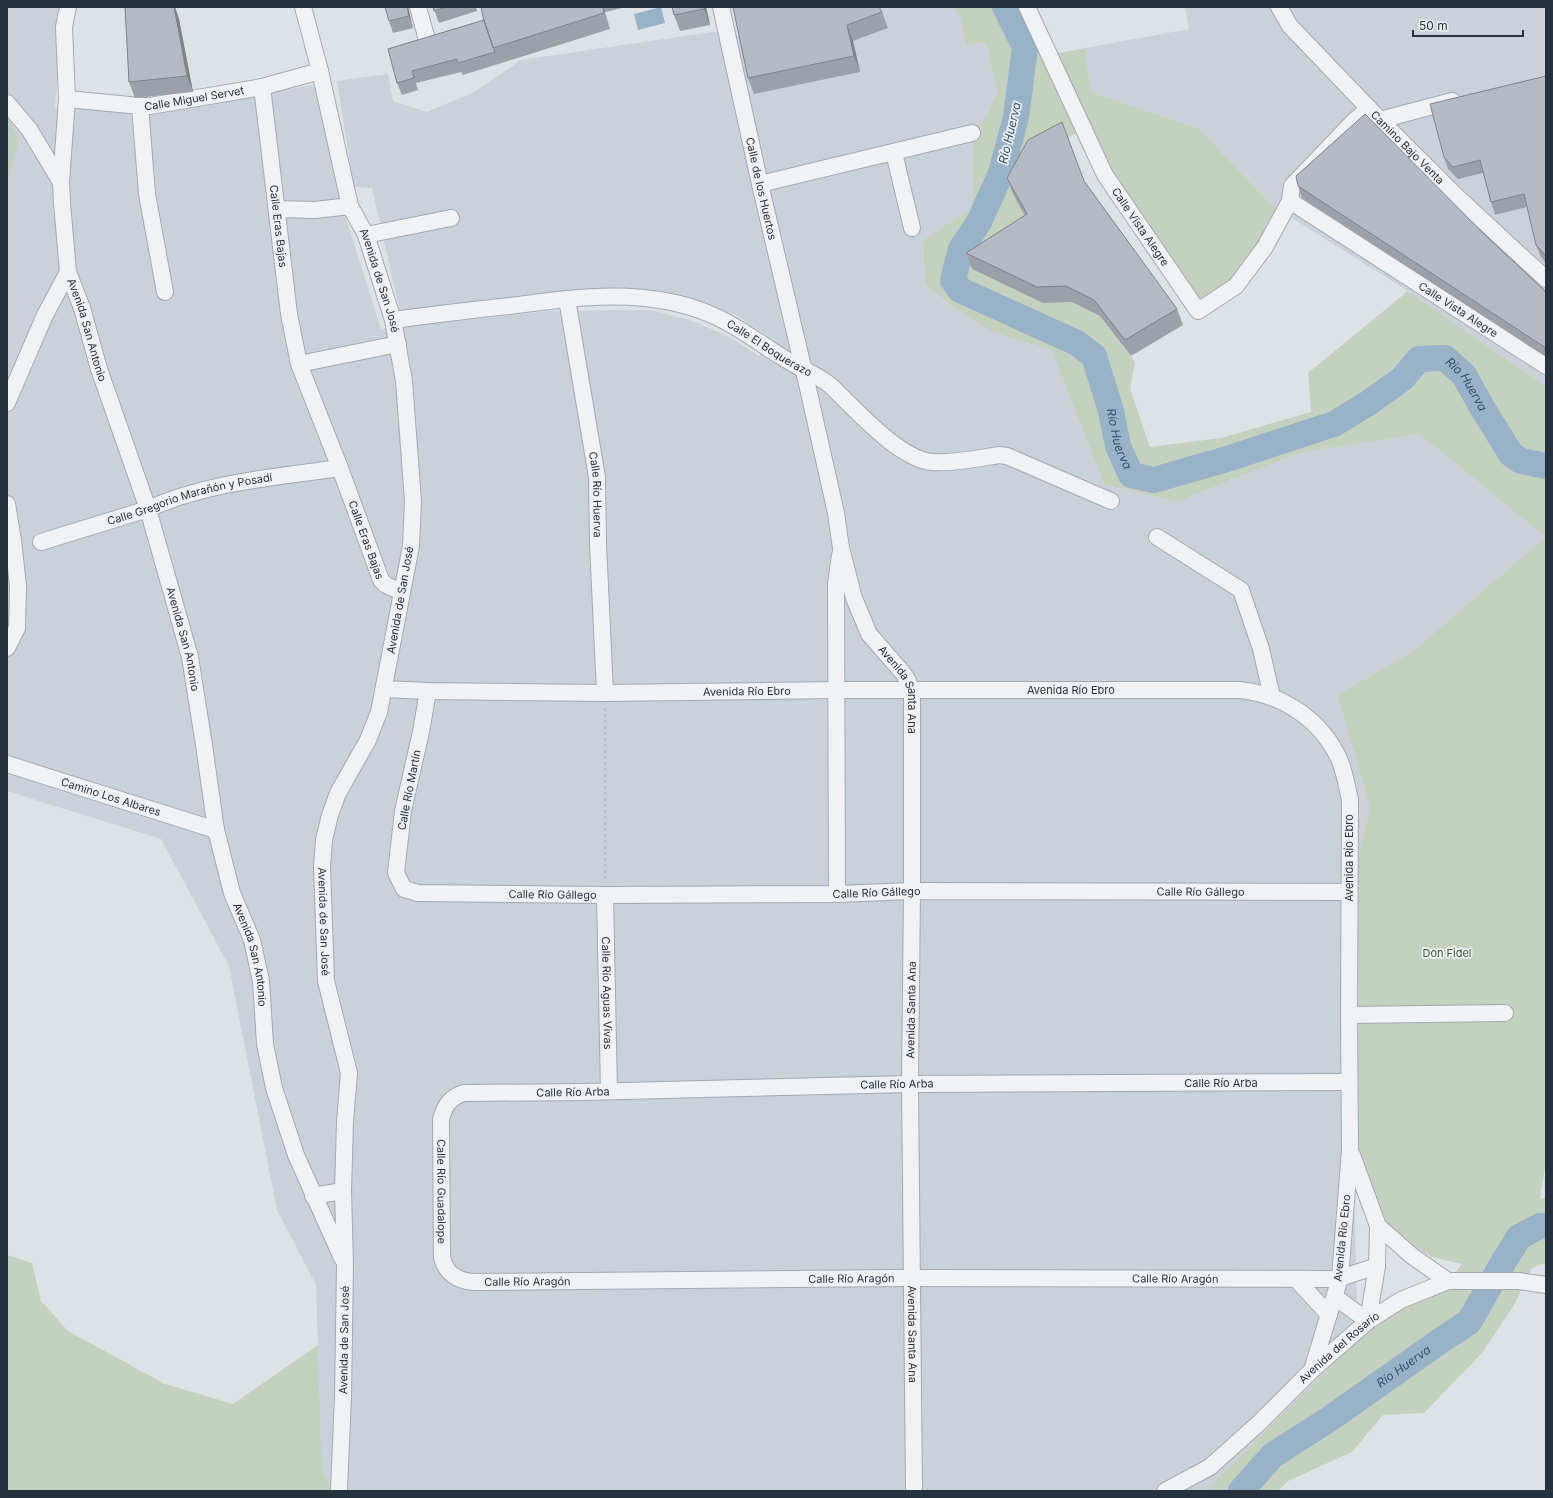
<svg xmlns="http://www.w3.org/2000/svg" width="1553" height="1498" viewBox="0 0 1553 1498" font-family="Inter,sans-serif">
	<style>
		.built { fill: #cbd1d9 }
		.green { fill: #c4d1bf }
		.water { fill: #98b2c7 }
		.lines { fill: none; stroke-linecap: round; stroke-linejoin: round }
		.river { stroke: #98b2c7; stroke-width: 26 }
		.street-casing { stroke: #a3a9b1; stroke-width: 18 }
		.path { stroke: #bcc0c5; stroke-width: 2.5; stroke-dasharray: 3 3; stroke-linecap: butt }
		.street { stroke: #f0f2f5; stroke-width: 16 }
		.wall { fill: #9ca1a9 }
		.shaded-wall { fill: #7f8389 }
		.building { fill: #b5bbc4; stroke: #7f8389 }
		.labels { text-anchor: middle; stroke-width: 3.5; stroke-linejoin: round; paint-order: stroke }
		.street-label { font-size: 11px; fill: #27313d; stroke: #edf1f5 }
		.park-label { font-size: 11px; fill: #3e5934; stroke: #edf1f5 }
		.water-label { font-size: 12px; font-style: italic; fill: #325271; stroke: #edf1f5 }
	</style>
	<rect width="100%" height="100%" fill="#dde2e7"/>
	<!-- built -->
	<path class="built" d="M 7,7 L 63,7 L 55,108 L 189,108 L 317,84 L 345,215 L 381,329 L 549,311 L 652,310 L 689,320 L 726,335 L 759,356 L 779,333 L 773,340 L 737,316 L 695,300 L 654,291 L 559,293 L 400,312 L 372,188 L 354,187 L 337,81 L 388,74 L 393,101 L 427,112 L 476,91 L 521,60 L 712,32 L 741,36 L 735,7 L 953,7 L 960,17 L 966,45 L 986,42 L 997,92 L 987,115 L 972,133 L 973,207 L 923,240 L 925,284 L 958,311 L 993,332 L 1051,350 L 1104,484 L 1177,502 L 1299,453 L 1419,434 L 1545,537 L 1413,651 L 1337,695 L 1370,807 L 1349,892 L 1349,1015 L 1358,1339 L 1205,1491 L 327,1491 L 322,1471 L 316,1285 L 277,1210 L 229,966 L 161,839 L 7,791 L 7,184 L 19,142 L 7,108 Z
		M 1185,7 L 1546,7 L 1546,387 L 1408,291 L 1273,206 L 1198,128 L 1091,92 L 1085,48 L 1189,29 Z"/>
	<!-- green -->
	<path class="green" d="M 953,7 L 1027,7 L 1050,55 L 1085,48 L 1091,92 L 1198,128 L 1273,206 L 1284,213 L 1265,247 L 1198,311 L 1084,129 L 1034,156 L 1033,230 L 1072,302 L 1100,316 L 1135,362 L 1130,389 L 1150,447 L 1221,438 L 1311,412 L 1308,373 L 1408,291 L 1546,387 L 1546,1160 L 1540,1198 L 1546,1198 L 1546,1263 L 1532,1268 L 1513,1307 L 1482,1353 L 1424,1413 L 1383,1415 L 1352,1452 L 1288,1481 L 1278,1491 L 1205,1491 L 1358,1339 L 1368,1321 L 1448,1281 L 1462,1264 L 1432,1257 L 1378,1226 L 1350,1150 L 1349,892 L 1370,807 L 1337,695 L 1413,651 L 1545,537 L 1419,434 L 1299,453 L 1177,502 L 1104,484 L 1051,350 L 993,332 L 958,311 L 925,284 L 923,240 L 973,207 L 972,133 L 987,115 L 997,92 L 986,42 L 966,45 L 960,17 Z
		M 7,108 L 19,142 L 7,184 Z
		M 7,1255 L 32,1263 L 41,1301 L 68,1331 L 165,1384 L 233,1404 L 318,1345 L 322,1471 L 330,1489 L 324,1491 L 7,1491 Z"/>
	<!-- water -->
	<path class="water" d="M 661,7 L 665,23 L 638,30 L 634,14 Z"/>
	<g class="lines">
		<!-- river -->
		<g class="river">
			<path id="s1" d="M 1005,7 L 1025,47 L 1016,117 L 1001,173 L 979,222 L 961,249 L 953,280 L 960,290 L 1077,343 L 1094,356 L 1111,411 L 1118,446 L 1131,475 L 1154,480 L 1227,459 L 1334,424 L 1367,404 L 1402,379 L 1419,359 L 1445,358 L 1464,375 L 1483,409 L 1511,454 L 1521,461 L 1546,466"/>
			<path id="s2" d="M 1241,1491 L 1273,1455 L 1328,1420 L 1443,1339 L 1469,1322 L 1504,1261 L 1519,1237 L 1540,1226 L 1546,1226"/>
		</g>
		<defs>
			<g id="street">
				<path id="s3" d="M 68,7 L 64,27 L 67,99 L 61,182 L 62,203 L 68,272 L 82,308 L 99,369 L 148,509 L 190,657 L 204,745 L 216,830 L 232,893 L 252,940 L 261,981 L 265,1044 L 274,1088 L 296,1155 L 342,1258"/>
				<path id="s4" d="M 303,7 L 320,71 L 350,206 L 366,235 L 393,320 L 404,381 L 413,501 L 411,546 L 379,712 L 368,740 L 338,793 L 330,815 L 324,840 L 322,867 L 326,981 L 349,1073 L 345,1122 L 343,1191 L 345,1265 L 343,1397 L 339,1489"/>
				<path d="M 418,7 L 427,40"/>
				<path id="s5" d="M 721,7 L 760,184 L 807,384 L 836,513 L 841,548 L 854,598 L 869,634 L 903,673 L 908,681 L 912,691 L 912,891 L 910,1084 L 914,1491"/>
				<path id="s6" d="M 1027,7 L 1105,175 L 1198,311 L 1236,286 L 1265,247 L 1290,201"/>
				<path id="s7" d="M 1279,7 L 1290,26 L 1380,120 L 1454,194 L 1546,279"/>
				<path id="s8" d="M 262,87 L 289,314 L 299,364 L 340,468 L 381,580 L 386,585 L 402,592"/>
				<path id="s9" d="M 67,99 L 140,106 L 150,106 L 262,87 L 320,71"/>
				<path d="M 7,103 L 29,129 L 61,182"/>
				<path d="M 140,106 L 147,194 L 165,292"/>
				<path id="s10" d="M 1369,108 L 1354,121 L 1292,186 L 1290,201 L 1546,366"/>
				<path d="M 1380,120 L 1452,101"/>
				<path d="M 894,153 L 912,228"/>
				<path d="M 760,184 L 972,133"/>
				<path d="M 277,209 L 315,210 L 350,206"/>
				<path d="M 366,235 L 451,218"/>
				<path id="s11" d="M 567,299 L 597,477 L 598,544 L 605,693"/>
				<path id="s12" d="M 393,320 C 432,315 471,310 510,306 C 577,297 648,287 712,315 C 738,326 759,343 782,357 C 798,368 817,374 831,386 C 855,409 899,459 932,462 C 951,464 980,458 999,455 L 1007,456 L 1111,501"/>
				<path d="M 299,364 L 398,344"/>
				<path d="M 7,403 L 45,315 L 68,272"/>
				<path d="M 7,504 L 13,540 L 18,586 L 17,628 L 7,648"/>
				<path d="M 1157,537 L 1241,590 L 1261,649 L 1272,697"/>
				<path id="s13" d="M 41,542 L 148,509 C 208,482 276,477 340,468"/>
				<path id="s14" d="M 384,689 L 428,691 L 605,693 L 836,690 L 1239,690 C 1283,694 1322,720 1340,761 C 1345,774 1347,787 1350,800 L 1349,1015 L 1350,1150 L 1340,1278 L 1312,1370"/>
				<path id="s15" d="M 428,691 L 421,732 L 403,811 L 396,873 L 404,889 L 418,893 L 605,895 L 837,894 L 912,891 L 1349,892"/>
				<path id="s16" d="M 7,764 L 216,830"/>
				<path d="M 837,894 L 836,584 L 840,555"/>
				<path id="s17" d="M 605,895 L 609,1091"/>
				<path d="M 1349,1015 L 1505,1013"/>
				<path id="s18" d="M 1349,1082 L 910,1084 L 583,1092 L 464,1093 C 450,1097 444,1106 441,1120 L 442,1257 C 445,1273 458,1281 473,1282 L 903,1278 L 1331,1279 L 1340,1278 L 1377,1266"/>
				<path d="M 1352,1155 L 1378,1226 L 1412,1256 L 1448,1281"/>
				<path d="M 313,1196 L 343,1191"/>
				<path d="M 1296,1279 L 1329,1315"/>
				<path d="M 1335,1297 L 1368,1321"/>
				<path d="M 1368,1321 L 1377,1266 L 1378,1226"/>
				<path id="s19" d="M 1165,1491 L 1210,1467 L 1259,1423 L 1312,1370 L 1368,1321 L 1401,1300 L 1448,1281 L 1519,1281 L 1546,1285"/>
			</g>
		</defs>
		<!-- street casing -->
		<use href="#street" class="street-casing"/>
		<!-- path -->
		<path class="path" d="M 605,708 L 605,881"/>
		<!-- street -->
		<use href="#street" class="street"/>
	</g>
	<!-- wall -->
	<path class="wall" d="M 125,7 L 175,7 L 179,19 L 193,92 L 135,98 L 129,82 Z
		M 408,7 L 413,28 L 393,33 L 389,21 Z
		M 433,7 L 476,7 L 477,11 L 439,23 Z
		M 481,7 L 627,7 L 605,12 L 610,29 L 463,75 L 461,72 L 416,83 L 418,90 L 402,95 L 397,83 L 388,49 L 484,20 Z
		M 672,7 L 706,7 L 710,25 L 680,31 L 674,15 Z
		M 882,12 L 888,28 L 853,41 L 860,72 L 754,94 L 748,78 L 736,20 Z
		M 1546,76 L 1546,263 L 1541,257 L 1536,245 L 1527,207 L 1495,215 L 1491,202 L 1483,173 L 1458,179 L 1448,169 L 1444,157 Z
		M 1007,178 L 1084,181 L 1177,309 L 1183,325 L 1131,356 L 1100,316 L 1072,302 L 1043,303 L 972,269 L 966,253 L 1025,216 L 1013,194 Z
		M 1298,186 L 1486,236 L 1546,292 L 1546,357 L 1302,198 Z"/>
	<!-- shaded-wall -->
	<path class="shaded-wall" d="M 174,7 L 175,7 L 179,19 L 193,92 L 187,76 Z
		M 407,7 L 408,7 L 413,28 L 409,16 Z
		M 704,7 L 706,7 L 710,25 L 704,9 Z
		M 847,25 L 853,41 L 860,72 L 854,56 Z"/>
	<!-- building -->
	<path class="building" d="M 125,7 L 174,7 L 187,76 L 129,82 Z
		M 385,7 L 407,7 L 409,16 L 389,21 Z
		M 433,7 L 446,7 L 434,11 Z
		M 481,7 L 603,7 L 604,13 L 493,48 L 484,21 Z
		M 672,7 L 704,7 L 704,9 L 674,15 Z
		M 733,7 L 879,7 L 882,12 L 847,25 L 854,56 L 748,78 Z
		M 484,20 L 495,52 L 458,63 L 457,59 L 412,71 L 414,78 L 397,83 L 388,49 Z
		M 1546,76 L 1546,256 L 1536,245 L 1524,194 L 1491,202 L 1480,160 L 1453,167 L 1444,157 L 1430,104 Z
		M 1365,114 L 1486,236 L 1546,292 L 1546,348 L 1298,186 L 1296,176 Z
		M 1062,122 L 1084,181 L 1177,309 L 1125,340 L 1094,300 L 1066,286 L 1037,287 L 966,253 L 1027,214 L 1007,178 L 1028,140 Z"/>
	<g class="labels">
		<!-- street labels -->
		<g class="street-label">
			<text dy="4" stroke="none"><textPath href="#s9" startOffset="128">Calle Miguel Servet</textPath></text>
			<text dy="4" stroke="none"><textPath href="#s7" startOffset="191">Camino Bajo Venta</textPath></text>
			<text dy="4" stroke="none"><textPath href="#s5" startOffset="186">Calle de los Huertos</textPath></text>
			<text dy="4" stroke="none"><textPath href="#s8" startOffset="140">Calle Eras Bajas</textPath></text>
			<text dy="4" stroke="none"><textPath href="#s6" startOffset="248">Calle Vista Alegre</textPath></text>
			<text dy="4" stroke="none"><textPath href="#s4" startOffset="285">Avenida de San José</textPath></text>
			<text dy="4" stroke="none"><textPath href="#s10" startOffset="325">Calle Vista Alegre</textPath></text>
			<text dy="4" stroke="none"><textPath href="#s3" startOffset="327">Avenida San Antonio</textPath></text>
			<text dy="4" stroke="none"><textPath href="#s12" startOffset="389">Calle El Boquerazo</textPath></text>
			<text dy="4" stroke="none"><textPath href="#s11" startOffset="198">Calle Río Huerva</textPath></text>
			<text dy="4" stroke="none"><textPath href="#s13" startOffset="155">Calle Gregorio Marañón y Posadí</textPath></text>
			<text dy="4" stroke="none"><textPath href="#s8" startOffset="468">Calle Eras Bajas</textPath></text>
			<text transform="translate(400 600) rotate(-80)" y="4">Avenida de San José</text>
			<text dy="4" stroke="none"><textPath href="#s3" startOffset="651">Avenida San Antonio</textPath></text>
			<text dy="4" stroke="none"><textPath href="#s14" startOffset="687">Avenida Río Ebro</textPath></text>
			<text dy="4" stroke="none"><textPath href="#s14" startOffset="363">Avenida Río Ebro</textPath></text>
			<text dy="4" stroke="none"><textPath href="#s5" startOffset="711">Avenida Santa Ana</textPath></text>
			<text transform="translate(409 790) rotate(-79)" y="4">Calle Río Martín</text>
			<text dy="4" stroke="none"><textPath href="#s16" startOffset="109">Camino Los Albares</textPath></text>
			<text transform="translate(1349 858) rotate(-90)" y="4">Avenida Río Ebro</text>
			<text dy="4" stroke="none"><textPath href="#s15" startOffset="676">Calle Río Gállego</textPath></text>
			<text dy="4" stroke="none"><textPath href="#s15" startOffset="1000">Calle Río Gállego</textPath></text>
			<text dy="4" stroke="none"><textPath href="#s15" startOffset="352">Calle Río Gállego</textPath></text>
			<text dy="4" stroke="none"><textPath href="#s4" startOffset="945">Avenida de San José</textPath></text>
			<text dy="4" stroke="none"><textPath href="#s3" startOffset="975">Avenida San Antonio</textPath></text>
			<text dy="4" stroke="none"><textPath href="#s17" startOffset="98">Calle Río Aguas Vivas</textPath></text>
			<text transform="translate(911 1010) rotate(-89)" y="4">Avenida Santa Ana</text>
			<text x="1221" y="1087">Calle Río Arba</text>
			<text transform="translate(897 1084) rotate(-1)" y="4">Calle Río Arba</text>
			<text transform="translate(573 1092) rotate(-1)" y="4">Calle Río Arba</text>
			<text dy="4" stroke="none"><textPath href="#s18" startOffset="994">Calle Río Guadalope</textPath></text>
			<text transform="translate(1342 1238) rotate(-84)" y="4">Avenida Río Ebro</text>
			<text dy="4" stroke="none"><textPath href="#s18" startOffset="1481">Calle Río Aragón</textPath></text>
			<text dy="4" stroke="none"><textPath href="#s18" startOffset="1805">Calle Río Aragón</textPath></text>
			<text dy="4" stroke="none"><textPath href="#s18" startOffset="1157">Calle Río Aragón</textPath></text>
			<text dy="4" stroke="none"><textPath href="#s5" startOffset="1360">Avenida Santa Ana</textPath></text>
			<text transform="translate(344 1340) rotate(-89)" y="4">Avenida de San José</text>
			<text dy="4" stroke="none"><textPath href="#s19" startOffset="227">Avenida del Rosario</textPath></text>
		</g>
		<!-- park labels -->
		<g class="park-label">
			<text x="1447" y="957">Don Fidel</text>
		</g>
		<!-- water labels -->
		<g class="water-label">
			<text transform="translate(1010 133) rotate(-77)" y="4">Río Huerva</text>
			<text dy="4" stroke="none"><textPath href="#s1" startOffset="959">Río Huerva</textPath></text>
			<text dy="4" stroke="none"><textPath href="#s1" startOffset="540">Río Huerva</textPath></text>
			<text dy="4" stroke="none"><textPath href="#s2" startOffset="206">Río Huerva</textPath></text>
		</g>
	</g>
	<!-- border -->
	<rect width="1553" height="1498" fill="none" stroke="#27313d" stroke-width="16"/>
	<!-- scale -->
	<path d="M1413 30v6h110v-6" fill="none" stroke="#27313d" stroke-width="2"/>
	<text x="1419" y="30" font-size="12" fill="#27313d" stroke="#edf1f5" stroke-width="3" paint-order="stroke">50 m</text>
</svg>
